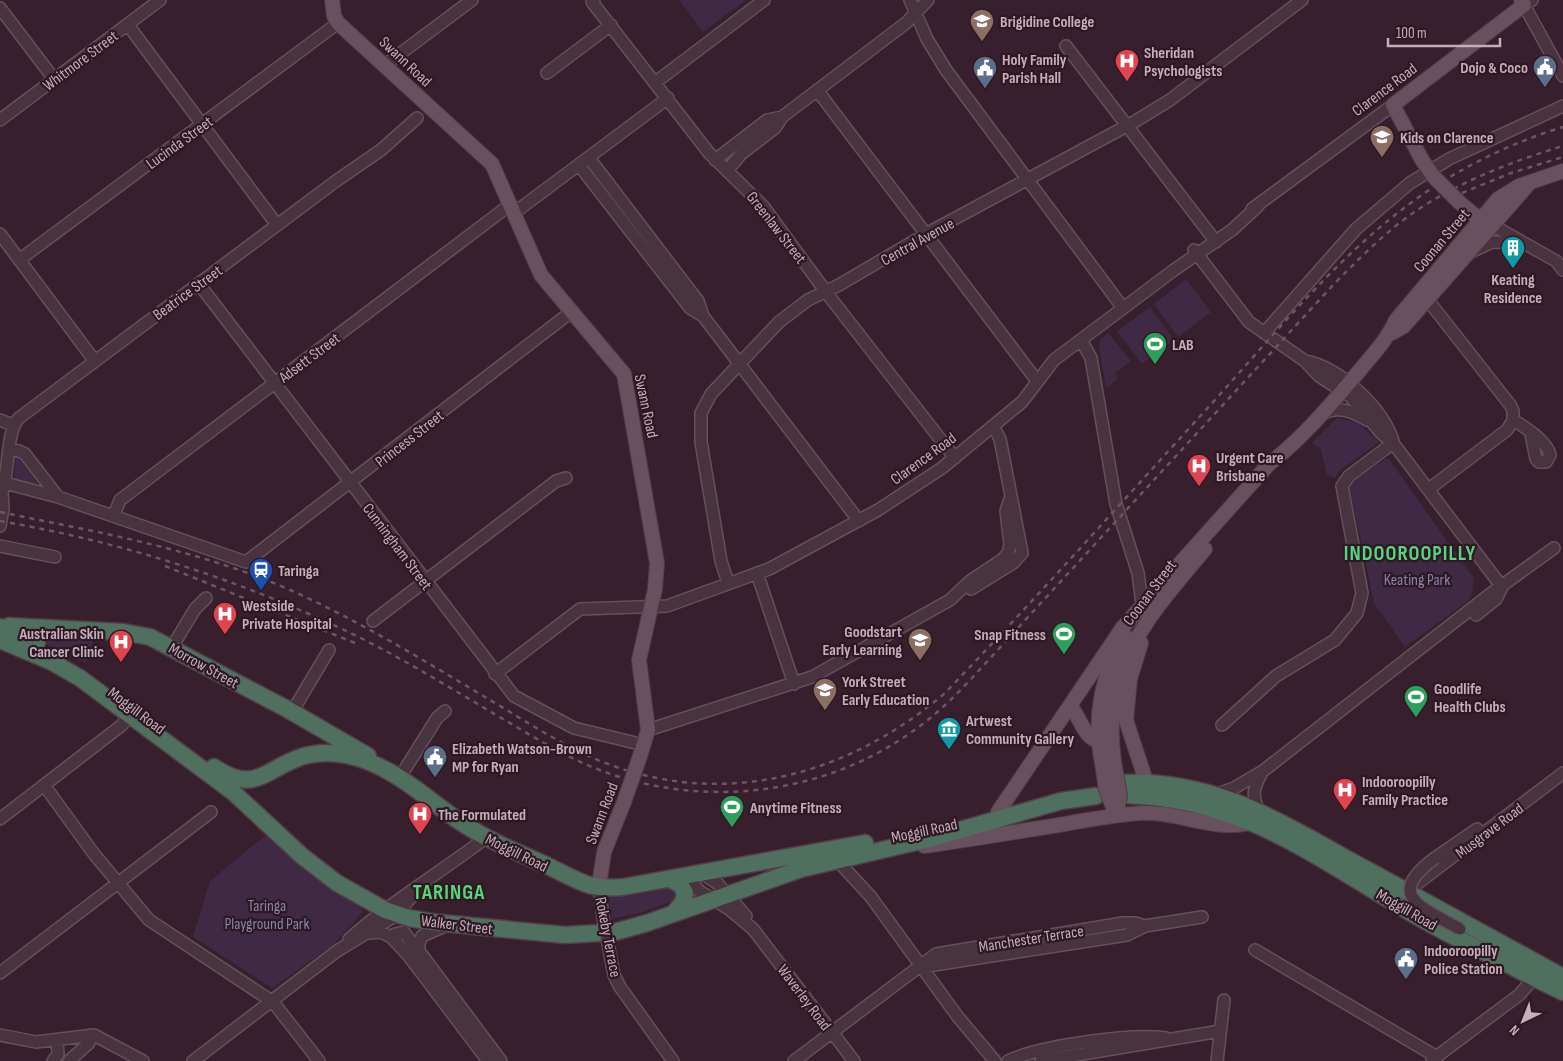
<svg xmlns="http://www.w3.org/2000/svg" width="1563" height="1061" viewBox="0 0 1563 1061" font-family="'Sofia Sans Condensed',sans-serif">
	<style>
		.green { fill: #3f2944 }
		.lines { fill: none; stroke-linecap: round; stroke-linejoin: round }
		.minor-casing { stroke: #66505c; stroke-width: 14 }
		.major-casing { stroke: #523c47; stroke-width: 16 }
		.highway-casing { stroke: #533d49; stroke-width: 19 }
		.minor { stroke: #49333e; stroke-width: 11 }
		.major { stroke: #69505e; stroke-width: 14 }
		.highway { stroke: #4f6f5f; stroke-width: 16 }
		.rail { stroke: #705463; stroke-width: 2.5; stroke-dasharray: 5 5; stroke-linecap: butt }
		.minor-bridge-casing { stroke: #66505c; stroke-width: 14; stroke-linecap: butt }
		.major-bridge-casing { stroke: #523c47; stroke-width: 16; stroke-linecap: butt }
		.minor-bridge { stroke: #49333e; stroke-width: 11 }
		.major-bridge { stroke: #69505e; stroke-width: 14 }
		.labels { text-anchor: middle; stroke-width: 4.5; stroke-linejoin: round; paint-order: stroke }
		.poi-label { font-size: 16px; font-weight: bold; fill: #c5adb9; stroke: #2d1823; text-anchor: start }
		.street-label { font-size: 16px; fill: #c5adb9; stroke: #2d1823 }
		.park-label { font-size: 16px; fill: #8783ac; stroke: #2d1823 }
		.district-label { font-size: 21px; font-weight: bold; letter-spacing: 1px; fill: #56d77e; stroke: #2d1823 }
	</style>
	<rect width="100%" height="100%" fill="#381f2d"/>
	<!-- green -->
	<path class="green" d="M 679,0 L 746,0 L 703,32 Z
		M 1186,279 L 1211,312 L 1178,337 L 1154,304 Z
		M 1150,307 L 1174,340 L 1142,364 L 1117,331 Z
		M 1108,333 L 1131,361 L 1115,373 L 1118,379 L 1106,388 L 1099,348 L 1100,340 Z
		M 1337,418 L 1357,422 L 1379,442 L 1339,471 L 1335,478 L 1327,475 L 1321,450 L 1312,443 Z
		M 18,457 L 37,482 L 37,486 L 14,481 L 15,460 Z
		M 1385,459 L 1389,459 L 1474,579 L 1473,590 L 1468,601 L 1405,647 L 1374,603 L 1350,489 L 1352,482 Z
		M 24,634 L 94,638 L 86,663 Z
		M 267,834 L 309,873 L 361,907 L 363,912 L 332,946 L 272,988 L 193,937 L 210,881 Z
		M 669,886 L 681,893 L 676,895 L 673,901 L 647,911 L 611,919 L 609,896 Z"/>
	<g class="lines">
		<defs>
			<path id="minor" d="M 594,0 L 592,2 L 709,153 L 763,206 L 829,296 L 955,458
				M 910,0 L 927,39 L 946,70 L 1123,308
				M 1532,0 L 1524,5 L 1563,76
				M 0,8 L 54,79
				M 128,25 L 277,225
				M 1066,46 L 1216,242
				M 385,65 L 472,0
				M 547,73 L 611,25
				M 656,82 L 764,0
				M 817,90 L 1037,381
				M 0,120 L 160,0
				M 589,158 L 698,301 L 703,316
				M 715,160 L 767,120 L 782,117
				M 579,165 L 690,308 L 703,316 L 716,333 L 859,521
				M 727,171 L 741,154 L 775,128 L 782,117 L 906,23 L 928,0
				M 1252,209 L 1393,105
				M 514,213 L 668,98
				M 1492,225 L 1556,261 L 1563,270
				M 0,234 L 94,360
				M 1194,250 L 1249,322 L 1305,361 L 1319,376 L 1350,396 L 1381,433 L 1393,443 L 1502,587
				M 1471,252 L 1492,242 L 1520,243
				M 19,260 L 338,23
				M 199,284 L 514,696 L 574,728 L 644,745
				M 1427,299 L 1511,406 L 1513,411 L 1513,420 C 1525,427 1547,441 1550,455 L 1546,462 L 1539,462 L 1536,459 L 1531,434
				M 1264,333 L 1356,229 L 1410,183 L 1449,159 L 1563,106
				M 1081,340 L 1091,358 L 1116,504 L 1138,573 L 1142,604
				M 1305,361 C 1339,367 1383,408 1393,441
				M 1321,415 C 1337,405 1352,411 1367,420
				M 0,420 L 13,425
				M 10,450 L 19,451 L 25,454 L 58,497
				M 5,483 L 58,497 L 246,562 L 571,312
				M 1429,489 L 1507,430 L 1513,420
				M 0,498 C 10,477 5,432 19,418 L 336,181 L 381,150 L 417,118
				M 114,515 L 120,500 L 511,204
				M 0,526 L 3,508 L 2,493
				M 0,546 L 55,557
				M 757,573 L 794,684
				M 728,583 L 721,561 L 701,442 L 701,413 L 711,394 L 779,322 L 808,300 L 839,285 L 926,234 L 1134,122 L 1170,100 L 1302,0
				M 971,589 L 1013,563 L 1022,553 L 1000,439 L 993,426
				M 1476,615 L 1496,599 L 1502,587
				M 373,621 L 556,481 L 566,478
				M 172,647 L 195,609 L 206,598
				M 495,674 L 580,609 L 667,606 L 769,569 L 878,510 L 942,468 L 1022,402 L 1054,360 L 1174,270 L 1232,230 L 1258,206
				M 292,712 L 329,650
				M 1222,725 L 1276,676 L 1335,640 L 1357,613 L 1362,593 L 1342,486 L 1349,476 L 1393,443
				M 648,730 L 812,677 L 950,600 L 970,581 L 1003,559 L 1008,553 L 1010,545 L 1006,511 L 1010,499
				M 400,777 L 437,718 L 445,711
				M 44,785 L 94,854 L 149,920 L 273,1002 L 319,1061
				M 1217,794 L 1234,788 L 1263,771 L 1489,595 L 1554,548
				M 1259,811 C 1251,795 1254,787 1262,772
				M 0,819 L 122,725 L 134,708
				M 1435,858 L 1477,829
				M 837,860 L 871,897 L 958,1017 L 995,1061
				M 702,873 L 718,884 L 746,916
				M 694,875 L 693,883 L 699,891 L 729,909 L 753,929 L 854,1061
				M 599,886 L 603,917
				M 1414,886 L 1563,773
				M 447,925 L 422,936 L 419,943 L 419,951 L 501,1061
				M 370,933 L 380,932 L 391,937 L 408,955 L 488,1061
				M 349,939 C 392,901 441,872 487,837
				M 396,941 L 395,934 L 404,932 L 419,953
				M 609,949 L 614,975 L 620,987 L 673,1061
				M 1255,950 L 1437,1057
				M 921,967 L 1127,935 L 1145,926 L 1202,917
				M 0,973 L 211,812
				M 0,1035 L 36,1042 L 94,1035 L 143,1061
				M 1432,1060 L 1519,995 L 1534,978
				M 53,1061 L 58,1054 L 57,1040
				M 69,1061 L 89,1043 L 90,1035
				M 193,1061 L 337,951 L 393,917 L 425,883
				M 794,1061 L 936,954 L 1123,923 L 1135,923 L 1145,926
				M 1008,1061 C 1039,1046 1131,1033 1166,1038
				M 1041,1061 L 1220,1031
				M 1217,1061 L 1224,1000"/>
			<path id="major" d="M 332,0 L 334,16 L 338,23 L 492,164 L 541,275 L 624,374 L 657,563 L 655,589 L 639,660 L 648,730 L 640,756
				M 1434,177 L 1422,160 L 1393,105 L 1524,5 L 1521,0
				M 1459,202 L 1478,218 L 1489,223
				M 1392,333 L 1404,326 L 1527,186
				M 1141,643 L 1130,679 L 1126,720 L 1147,784
				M 1070,706 C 1080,716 1084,739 1099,741
				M 1114,761 C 1100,667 1149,616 1205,549
				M 1102,763 C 1093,719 1101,674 1126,637
				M 998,812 L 1123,627 L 1269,464 C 1303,438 1332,403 1360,370 C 1373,354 1387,340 1396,320 L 1498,199 L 1519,186 L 1563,171
				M 924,846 C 969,840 1014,832 1059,825 C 1086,820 1113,815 1141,813 C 1180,811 1215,833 1253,822
				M 599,886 L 604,852 L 624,802"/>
			<path id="highway" d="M 9,626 L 123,632 L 150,637 L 287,709 L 368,756
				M 0,627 L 37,643
				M 0,640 L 52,662 L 80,678 L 233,792 L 302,856 L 337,883 L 385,910 L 409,918 L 432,922 L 565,935 L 615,932 L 647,923 L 801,869 L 929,839 L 1061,801 L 1096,796
				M 214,767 C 255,795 265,769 301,757 C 316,752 331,752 346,755 C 390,764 421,794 456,819 C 483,838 514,851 544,864 C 559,871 574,880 589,885 C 600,888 612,888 623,887 L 865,843
				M 1122,783 C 1200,779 1261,810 1326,847 C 1352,862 1379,876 1406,891
				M 1125,795 C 1242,799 1309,853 1406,910 C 1446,934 1489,954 1530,976
				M 669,879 L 680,884 L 685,893 L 683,902 L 673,914
				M 1415,896 L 1563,977
				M 1534,978 L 1563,992"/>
		</defs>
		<!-- minor casing -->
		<use href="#minor" class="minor-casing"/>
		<!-- major casing -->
		<use href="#major" class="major-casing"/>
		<!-- highway casing -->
		<use href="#highway" class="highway-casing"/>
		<!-- minor -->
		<use href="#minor" class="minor"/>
		<!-- major -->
		<use href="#major" class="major"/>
		<!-- highway -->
		<use href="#highway" class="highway"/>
		<!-- rail -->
		<path class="rail" d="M 1462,193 L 1511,173 L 1563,157
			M 0,512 C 97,532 196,549 288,589 C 360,621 428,663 495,703 C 532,725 568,749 608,764 C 728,809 849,774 944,694 C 1033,602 1118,506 1204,412 C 1268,342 1329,265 1404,208 C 1451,172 1507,144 1563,127
			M 0,521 C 120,542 229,576 340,628 C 396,654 450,688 503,719 C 532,736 561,754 592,767 C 697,810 821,797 913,731 C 935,716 954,697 972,678 L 1334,284 C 1359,259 1384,233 1413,213 C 1456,183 1513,161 1563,146
			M 165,566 L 355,643"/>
		<defs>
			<path id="minor-bridge" d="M 1435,858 C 1383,896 1423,908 1460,929
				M 603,917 L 609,949"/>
			<path id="major-bridge" d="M 1434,177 L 1459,202
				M 1114,761 L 1120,796 L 1118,806
				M 1102,763 L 1106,790 L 1113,807
				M 624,802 L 640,756"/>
		</defs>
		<!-- minor-bridge casing -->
		<use href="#minor-bridge" class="minor-bridge-casing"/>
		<!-- major-bridge casing -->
		<use href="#major-bridge" class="major-bridge-casing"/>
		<!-- minor-bridge -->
		<use href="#minor-bridge" class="minor-bridge"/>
		<!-- major-bridge -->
		<use href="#major-bridge" class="major-bridge"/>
	</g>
	<!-- icons -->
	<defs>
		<symbol id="school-pin" viewBox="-11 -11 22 30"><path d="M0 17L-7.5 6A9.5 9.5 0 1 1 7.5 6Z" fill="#8d6e63" stroke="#2d1823"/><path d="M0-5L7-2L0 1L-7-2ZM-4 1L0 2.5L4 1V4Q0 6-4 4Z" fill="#fff"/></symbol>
		<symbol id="hospital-pin" viewBox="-11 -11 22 30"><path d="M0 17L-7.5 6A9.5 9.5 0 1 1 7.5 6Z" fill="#e0444e" stroke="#2d1823"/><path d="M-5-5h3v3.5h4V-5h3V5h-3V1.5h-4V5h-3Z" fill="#fff"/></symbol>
		<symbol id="civic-pin" viewBox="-11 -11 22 30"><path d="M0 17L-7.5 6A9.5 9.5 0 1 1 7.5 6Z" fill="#5c6f8a" stroke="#2d1823"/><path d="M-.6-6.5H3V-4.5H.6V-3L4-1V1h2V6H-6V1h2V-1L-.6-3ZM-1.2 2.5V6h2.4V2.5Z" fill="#fff"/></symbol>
		<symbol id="building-pin" viewBox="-11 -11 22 30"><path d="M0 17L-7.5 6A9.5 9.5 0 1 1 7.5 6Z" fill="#0f9aa8" stroke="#2d1823"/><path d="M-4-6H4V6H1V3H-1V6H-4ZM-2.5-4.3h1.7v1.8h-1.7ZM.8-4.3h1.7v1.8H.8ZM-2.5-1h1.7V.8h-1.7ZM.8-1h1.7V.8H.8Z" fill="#fff"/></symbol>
		<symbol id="stadium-pin" viewBox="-11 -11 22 30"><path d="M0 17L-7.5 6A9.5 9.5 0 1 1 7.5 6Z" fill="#2e9e5b" stroke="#2d1823"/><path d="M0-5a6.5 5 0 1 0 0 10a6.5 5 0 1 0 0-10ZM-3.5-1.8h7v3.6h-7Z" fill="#fff"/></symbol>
		<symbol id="station-pin" viewBox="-11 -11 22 30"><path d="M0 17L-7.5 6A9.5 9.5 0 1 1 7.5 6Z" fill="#1a4fb4" stroke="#2d1823"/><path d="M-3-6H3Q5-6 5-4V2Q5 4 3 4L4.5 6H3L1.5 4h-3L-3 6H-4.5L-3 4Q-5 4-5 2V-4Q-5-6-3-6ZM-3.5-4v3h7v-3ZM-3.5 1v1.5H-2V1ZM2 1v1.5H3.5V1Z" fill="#fff"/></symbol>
		<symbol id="museum-pin" viewBox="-11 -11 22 30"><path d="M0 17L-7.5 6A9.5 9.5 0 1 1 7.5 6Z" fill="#0f9aa8" stroke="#2d1823"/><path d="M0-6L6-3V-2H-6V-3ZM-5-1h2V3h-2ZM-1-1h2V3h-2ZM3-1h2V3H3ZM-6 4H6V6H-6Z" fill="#fff"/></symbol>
	</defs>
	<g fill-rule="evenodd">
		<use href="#school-pin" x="968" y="7" width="28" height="38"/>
		<use href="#hospital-pin" x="1113" y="47" width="28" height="38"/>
		<use href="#civic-pin" x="1531" y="53" width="28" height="38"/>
		<use href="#civic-pin" x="971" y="54" width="28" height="38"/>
		<use href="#school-pin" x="1368" y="123" width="28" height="38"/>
		<use href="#building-pin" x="1499" y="234" width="28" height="38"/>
		<use href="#stadium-pin" x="1141" y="330" width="28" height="38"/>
		<use href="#hospital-pin" x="1185" y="452" width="28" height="38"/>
		<use href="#station-pin" x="247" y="556" width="28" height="38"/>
		<use href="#hospital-pin" x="211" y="600" width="28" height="38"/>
		<use href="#stadium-pin" x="1050" y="620" width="28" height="38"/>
		<use href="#school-pin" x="906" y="626" width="28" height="38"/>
		<use href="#hospital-pin" x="107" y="628" width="28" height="38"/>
		<use href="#school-pin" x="811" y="676" width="28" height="38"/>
		<use href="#stadium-pin" x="1402" y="683" width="28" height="38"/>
		<use href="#museum-pin" x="935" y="715" width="28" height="38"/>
		<use href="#civic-pin" x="421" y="743" width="28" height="38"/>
		<use href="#hospital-pin" x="1331" y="776" width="28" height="38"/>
		<use href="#stadium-pin" x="718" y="793" width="28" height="38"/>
		<use href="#hospital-pin" x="406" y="800" width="28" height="38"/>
		<use href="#civic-pin" x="1392" y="945" width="28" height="38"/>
	</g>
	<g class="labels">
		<!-- poi labels -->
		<g class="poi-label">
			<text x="1000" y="27">Brigidine College</text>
			<text x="1144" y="58">Sheridan<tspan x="1144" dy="18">Psychologists</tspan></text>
			<text x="1002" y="65">Holy Family<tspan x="1002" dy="18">Parish Hall</tspan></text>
			<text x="1528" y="73" text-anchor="end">Dojo &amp; Coco</text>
			<text x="1400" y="143">Kids on Clarence</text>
			<text x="1513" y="285" text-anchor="middle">Keating<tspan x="1513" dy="18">Residence</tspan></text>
			<text x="1172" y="350">LAB</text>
			<text x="1216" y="463">Urgent Care<tspan x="1216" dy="18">Brisbane</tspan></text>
			<text x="278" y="576">Taringa</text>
			<text x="242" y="611">Westside<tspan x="242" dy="18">Private Hospital</tspan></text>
			<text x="902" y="637" text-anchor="end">Goodstart<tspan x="902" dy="18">Early Learning</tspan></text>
			<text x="104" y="639" text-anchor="end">Australian Skin<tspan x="104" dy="18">Cancer Clinic</tspan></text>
			<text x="1046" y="640" text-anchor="end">Snap Fitness</text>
			<text x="842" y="687">York Street<tspan x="842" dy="18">Early Education</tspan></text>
			<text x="1434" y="694">Goodlife<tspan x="1434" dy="18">Health Clubs</tspan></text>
			<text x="966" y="726">Artwest<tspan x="966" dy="18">Community Gallery</tspan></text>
			<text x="452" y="754">Elizabeth Watson-Brown<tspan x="452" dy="18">MP for Ryan</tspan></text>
			<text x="1362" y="787">Indooroopilly<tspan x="1362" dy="18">Family Practice</tspan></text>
			<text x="750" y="813">Anytime Fitness</text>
			<text x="438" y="820">The Formulated</text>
			<text x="1424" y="956">Indooroopilly<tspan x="1424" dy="18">Police Station</tspan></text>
		</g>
		<!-- street labels -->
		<g class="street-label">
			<text transform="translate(80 60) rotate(-37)" y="6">Whitmore Street</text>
			<text transform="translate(406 61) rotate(43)" y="6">Swann Road</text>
			<text transform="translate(1384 89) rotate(-37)" y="6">Clarence Road</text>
			<text transform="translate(179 142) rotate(-36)" y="6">Lucinda Street</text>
			<text transform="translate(777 227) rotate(52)" y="6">Greenlaw Street</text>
			<text transform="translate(1441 240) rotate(-50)" y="6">Coonan Street</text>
			<text transform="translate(917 241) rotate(-29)" y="6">Central Avenue</text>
			<text transform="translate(187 292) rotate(-36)" y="6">Beatrice Street</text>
			<text transform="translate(309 357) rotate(-37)" y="6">Adsett Street</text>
			<text transform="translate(647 406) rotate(78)" y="6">Swann Road</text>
			<text transform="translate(409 438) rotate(-38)" y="6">Princess Street</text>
			<text transform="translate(923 458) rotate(-36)" y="6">Clarence Road</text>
			<text transform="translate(398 546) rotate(53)" y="6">Cunningham Street</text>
			<text transform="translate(1149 592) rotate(-53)" y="6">Coonan Street</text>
			<text transform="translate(204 665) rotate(29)" y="6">Morrow Street</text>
			<text transform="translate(137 710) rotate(37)" y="6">Moggill Road</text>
			<text transform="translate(601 813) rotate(-69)" y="6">Swann Road</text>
			<text transform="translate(924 830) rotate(-12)" y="6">Moggill Road</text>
			<text transform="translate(1489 830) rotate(-37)" y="6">Musgrave Road</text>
			<text transform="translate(517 852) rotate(26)" y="6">Moggill Road</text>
			<text transform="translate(1407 909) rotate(30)" y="6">Moggill Road</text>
			<text transform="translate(457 924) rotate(7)" y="6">Walker Street</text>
			<text transform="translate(609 937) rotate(79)" y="6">Rokeby Terrace</text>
			<text transform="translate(1031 938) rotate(-9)" y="6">Manchester Terrace</text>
			<text transform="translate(805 997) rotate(53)" y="6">Waverley Road</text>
		</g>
		<!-- park labels -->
		<g class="park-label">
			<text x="1417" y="585">Keating Park</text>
			<text x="267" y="911">Taringa<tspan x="267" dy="18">Playground Park</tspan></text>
		</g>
		<!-- district labels -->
		<g class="district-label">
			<text x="1410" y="560">INDOOROOPILLY</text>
			<text x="449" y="899">TARINGA</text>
		</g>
	</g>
	<!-- north arrow -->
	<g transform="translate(1523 1021) rotate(223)" stroke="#2d1823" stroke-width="4" paint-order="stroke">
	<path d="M0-4L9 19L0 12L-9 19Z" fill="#c5adb9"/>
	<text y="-8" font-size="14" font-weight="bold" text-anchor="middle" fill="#c5adb9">N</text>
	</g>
	<!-- scale -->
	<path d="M1388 38v8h112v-8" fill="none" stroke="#c5adb9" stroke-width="2.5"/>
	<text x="1396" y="38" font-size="15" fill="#c5adb9" stroke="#2d1823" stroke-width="4" paint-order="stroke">100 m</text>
</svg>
